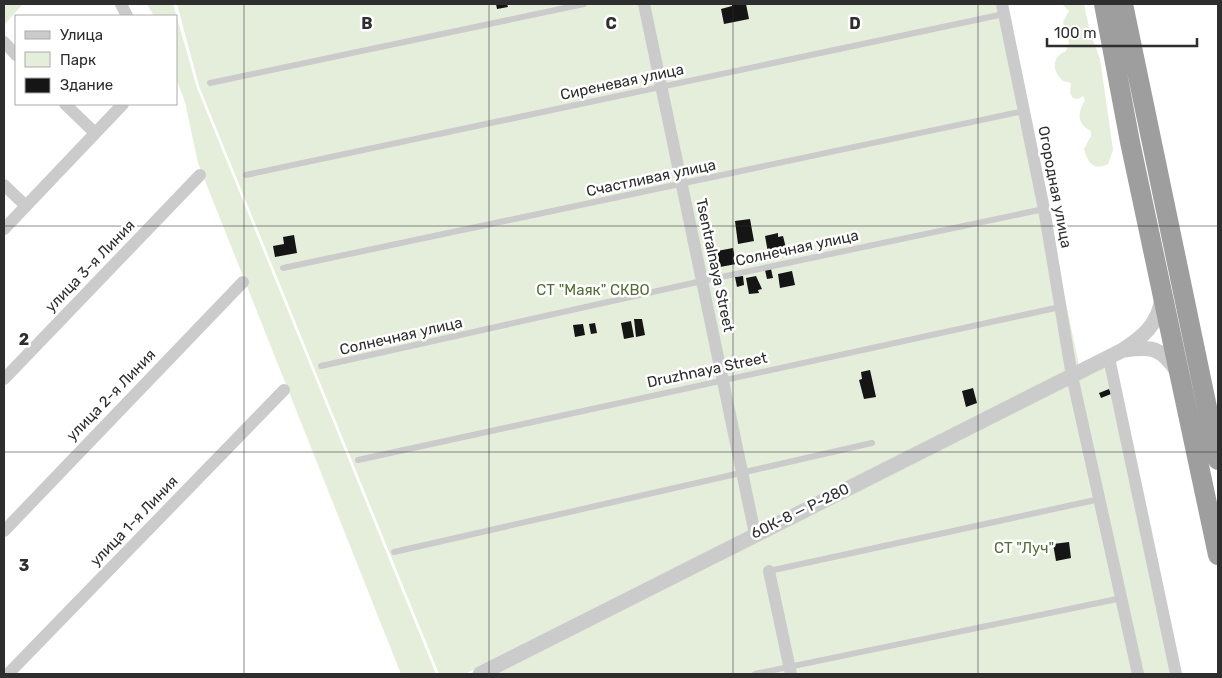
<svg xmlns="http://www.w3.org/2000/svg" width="1222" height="678" viewBox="0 0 1222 678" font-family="Rubik,sans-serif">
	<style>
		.green { fill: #e5eddb }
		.building { fill: #151515 }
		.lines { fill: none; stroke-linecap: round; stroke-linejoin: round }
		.service { stroke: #cbcbcb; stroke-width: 6 }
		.minor { stroke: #cbcbcb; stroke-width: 12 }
		.tertiary { stroke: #cbcbcb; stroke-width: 15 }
		.trunk { stroke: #9e9e9e; stroke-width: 20 }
		.grid { fill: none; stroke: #2e2e2e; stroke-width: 1; stroke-opacity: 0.55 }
		.labels { text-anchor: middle; stroke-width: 5; stroke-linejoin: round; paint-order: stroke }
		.street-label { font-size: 15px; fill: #2e2e2e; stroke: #fff }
		.park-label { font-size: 15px; fill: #546d38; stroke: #fff }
		.grid-label { font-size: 16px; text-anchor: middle; font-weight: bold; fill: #2e2e2e; stroke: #fff; stroke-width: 5; stroke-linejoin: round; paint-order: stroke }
	</style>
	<rect width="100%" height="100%" fill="#fff"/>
	<!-- green -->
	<path class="green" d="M 4,4 L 23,4 L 4,25 Z
		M 147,4 L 173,4 L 197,88 L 436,674 L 401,674 L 198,163 L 185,102 L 176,78 L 176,16 L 154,16 Z
		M 177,4 L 1004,4 L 1079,366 L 465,674 L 439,674 L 199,86 Z
		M 1062,4 L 1084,4 L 1090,32 L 1100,59 L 1113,150 L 1108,164 C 1093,171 1088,163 1084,149 L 1091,136 L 1091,131 C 1077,124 1077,113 1085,100 L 1083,96 L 1078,99 L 1073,98 L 1070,93 L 1071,83 L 1063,81 C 1052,71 1051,57 1066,51 L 1069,43 L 1063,22 L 1069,11 Z
		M 1114,361 L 1180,674 L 496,674 Z"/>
	<!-- building -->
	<path class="building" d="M 496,4 L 507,4 L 508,7 L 497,9 Z
		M 732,4 L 746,4 L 749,19 L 724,24 L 721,9 L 732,6 Z
		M 750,219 L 754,241 L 738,244 L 735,221 Z
		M 778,233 L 778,237 L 783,236 L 786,248 L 775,251 L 776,256 L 769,258 L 765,236 Z
		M 294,235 L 297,253 L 275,257 L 273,246 L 284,244 L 283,237 Z
		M 733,248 L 736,264 L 720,267 L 717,251 Z
		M 771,269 L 773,278 L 767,279 L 765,270 Z
		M 792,271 L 795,285 L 780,288 L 778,274 Z
		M 743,276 L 744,285 L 737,287 L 735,277 Z
		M 756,276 L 762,289 L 758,290 L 759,293 L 749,294 L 746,278 Z
		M 634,319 L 642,319 L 645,335 L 636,337 Z
		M 631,321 L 634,337 L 624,339 L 621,323 Z
		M 595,323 L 597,333 L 591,334 L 589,324 Z
		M 583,324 L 585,335 L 575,337 L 573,325 Z
		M 870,370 L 876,397 L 864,399 L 859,380 L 862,379 L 861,372 Z
		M 973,388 L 977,403 L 966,407 L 962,391 Z
		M 1109,389 L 1111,394 L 1101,398 L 1099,393 Z
		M 1069,542 L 1071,558 L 1056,561 L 1053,544 Z"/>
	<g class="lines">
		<!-- service -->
		<path class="service" d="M 210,83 L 584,4
			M 246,175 L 1004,14
			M 283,268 L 1024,111
			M 321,366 L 702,281 L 1044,209
			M 358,460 L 1060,307
			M 394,552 L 872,443
			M 769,571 L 1100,499
			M 755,674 L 1122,598"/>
		<!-- minor -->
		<path class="minor" d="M 121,4 L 127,16
			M 644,4 L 755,534
			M 1002,4 L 1044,209 L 1072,376 L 1138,674
			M 4,42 L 16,55
			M 65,104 L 95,133
			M 4,185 L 26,206
			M 4,229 L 123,104
			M 1109,358 L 1176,674
			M 4,379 L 200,175
			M 4,531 L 243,282
			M 769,571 L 791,674
			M 8,674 L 284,390"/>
		<!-- tertiary -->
		<path class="tertiary" d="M 1125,350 C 1153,346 1161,348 1177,371
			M 480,674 L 1121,351 C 1143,337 1158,325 1162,298"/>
		<!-- trunk -->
		<path class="trunk" d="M 1104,4 L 1130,142 L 1218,555
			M 1123,4 L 1218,460"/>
	</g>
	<!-- grid -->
	<path class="grid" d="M 244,4 L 244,674M 489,4 L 489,674M 733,4 L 733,674M 978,4 L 978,674M 4,226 L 1218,226M 4,452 L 1218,452"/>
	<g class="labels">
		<!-- street labels -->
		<g class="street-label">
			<text transform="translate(622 82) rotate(-12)" y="5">Сиреневая улица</text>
			<text transform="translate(651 178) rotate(-12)" y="5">Счастливая улица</text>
			<text transform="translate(1055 187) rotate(79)" y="5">Огородная улица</text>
			<text transform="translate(797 248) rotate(-12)" y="5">Солнечная улица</text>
			<text transform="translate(715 265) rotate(78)" y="5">Tsentralnaya Street</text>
			<text transform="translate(90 266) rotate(-46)" y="5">улица 3-я Линия</text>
			<text transform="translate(401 336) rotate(-13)" y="5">Солнечная улица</text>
			<text transform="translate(707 370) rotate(-12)" y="5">Druzhnaya Street</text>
			<text transform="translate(111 395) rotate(-46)" y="5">улица 2-я Линия</text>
			<text transform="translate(800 511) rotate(-26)" y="5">60К-8 — Р-280</text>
			<text transform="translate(134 521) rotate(-46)" y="5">улица 1-я Линия</text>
		</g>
		<!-- park labels -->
		<g class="park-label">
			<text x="593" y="295">СТ "Маяк" СКВО</text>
			<text x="1024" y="553">СТ "Луч"</text>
		</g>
	</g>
	<g class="grid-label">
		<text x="367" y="29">B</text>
		<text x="611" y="29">C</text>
		<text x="855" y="29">D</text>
		<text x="24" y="345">2</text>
		<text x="24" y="571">3</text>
	</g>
	<!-- border -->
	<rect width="1222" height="678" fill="none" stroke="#2e2e2e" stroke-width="10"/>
	<!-- legend -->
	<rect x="15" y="15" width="162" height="90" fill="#ffffff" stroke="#ababab"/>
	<rect x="25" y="31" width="25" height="8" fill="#cbcbcb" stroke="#ababab"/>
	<text x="60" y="40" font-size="15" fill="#2e2e2e">Улица</text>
	<rect x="25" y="52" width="25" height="15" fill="#e5eddb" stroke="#ababab"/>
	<text x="60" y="65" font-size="15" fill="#2e2e2e">Парк</text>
	<rect x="25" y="78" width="25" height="15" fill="#151515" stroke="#ababab"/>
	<text x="60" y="90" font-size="15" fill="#2e2e2e">Здание</text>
	<!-- scale -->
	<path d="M1047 38v8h150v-8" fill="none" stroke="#2e2e2e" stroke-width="2.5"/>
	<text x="1054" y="38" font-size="15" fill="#2e2e2e" stroke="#ffffff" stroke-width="4" paint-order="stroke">100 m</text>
</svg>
